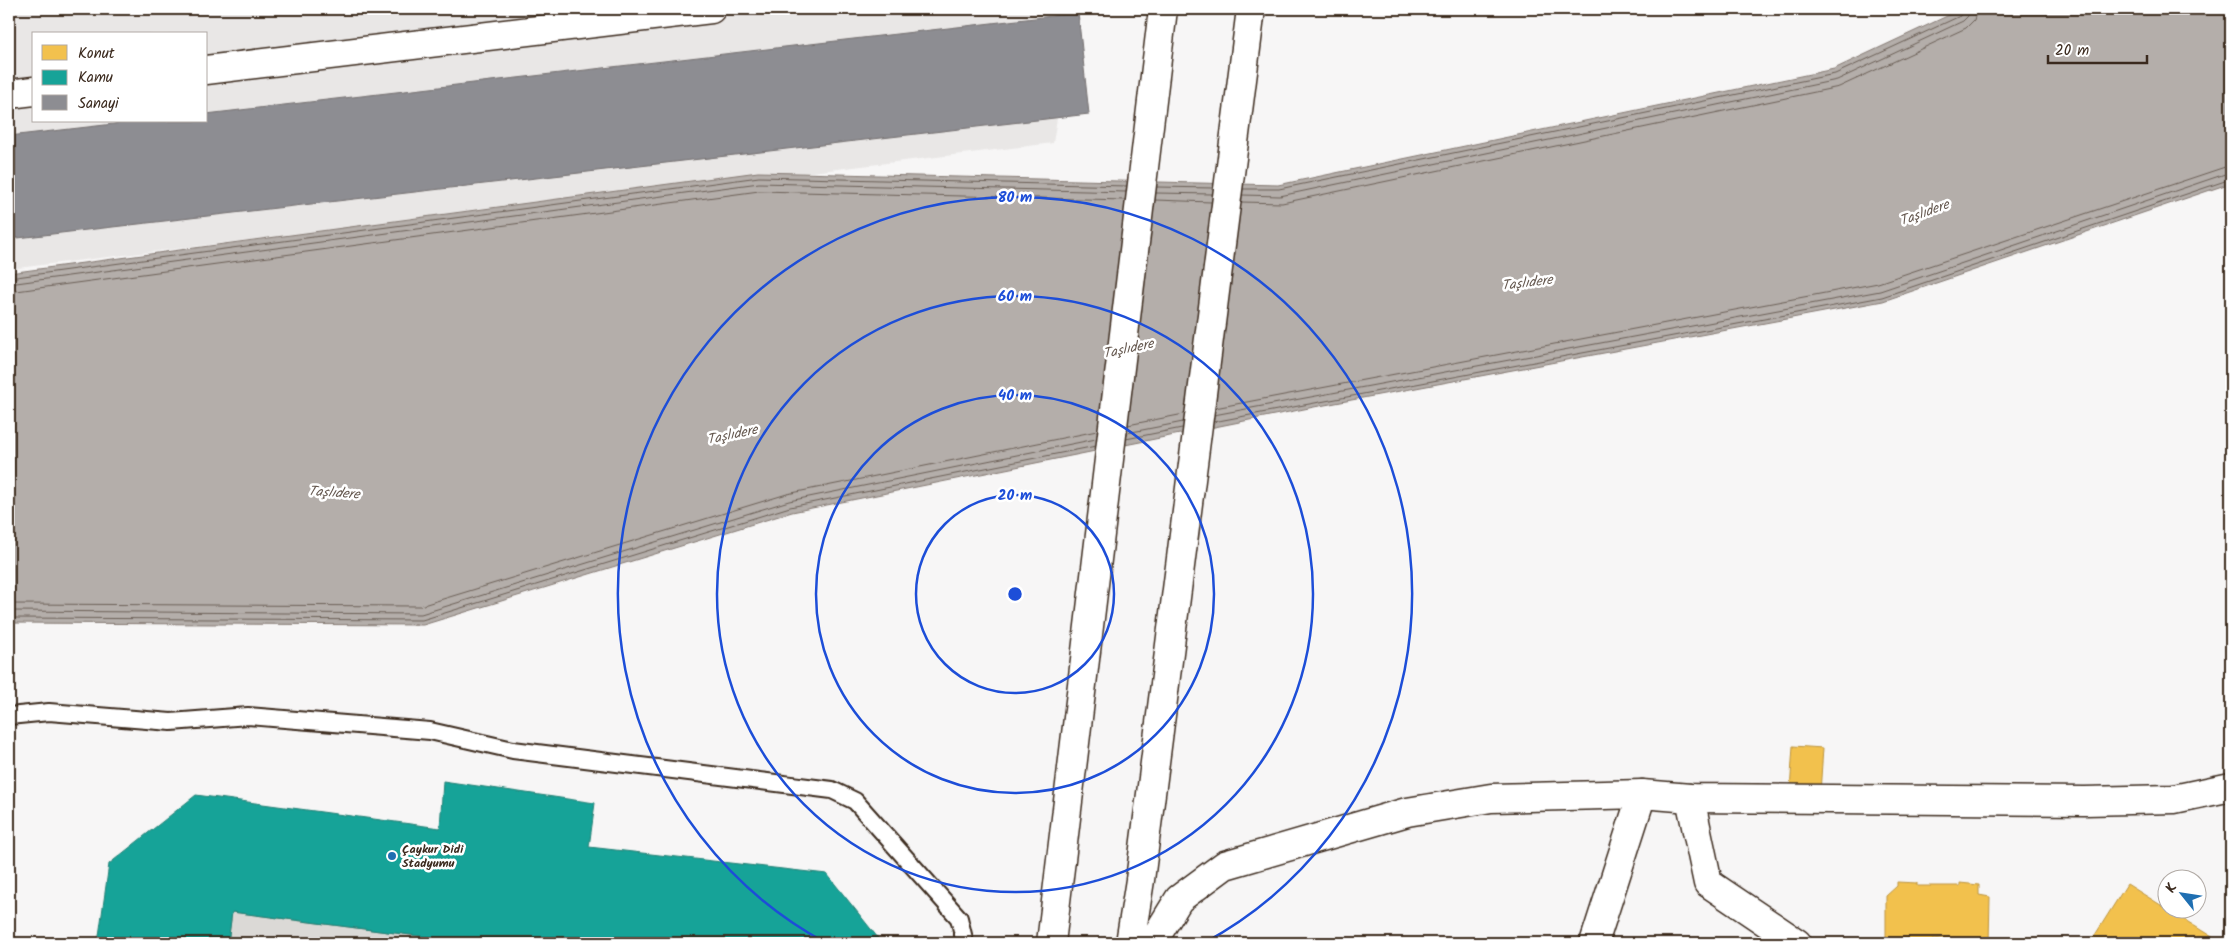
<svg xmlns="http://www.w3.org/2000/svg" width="2240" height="952" viewBox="0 0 2240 952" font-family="Kalam,sans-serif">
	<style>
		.built { fill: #e9e7e6; fill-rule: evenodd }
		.green { fill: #dbd9d6; stroke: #8b827a }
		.water { fill: #b4aeaa; stroke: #847972 }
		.homes { fill: #f2c14e; stroke: #bb9440 }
		.public { fill: #17a398; stroke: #227f73 }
		.industry { fill: #8d8d92; stroke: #746f6f }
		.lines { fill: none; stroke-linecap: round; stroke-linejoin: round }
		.shore { stroke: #6b5f56; stroke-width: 1 }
		.service-casing { stroke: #3b2a1e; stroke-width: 20 }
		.minor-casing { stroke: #3b2a1e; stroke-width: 31 }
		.tertiary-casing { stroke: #3b2a1e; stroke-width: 31 }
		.secondary-casing { stroke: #3b2a1e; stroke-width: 31 }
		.service { stroke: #fff; stroke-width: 16 }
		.minor { stroke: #fff; stroke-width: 28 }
		.tertiary { stroke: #fff; stroke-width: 28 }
		.secondary { stroke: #fff; stroke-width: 28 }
		.ring { fill: none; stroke: #1d4ed8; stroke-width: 2.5 }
		.poi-dot { fill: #1f6fb2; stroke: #fff; stroke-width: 2 }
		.labels { text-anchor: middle; stroke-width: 5; stroke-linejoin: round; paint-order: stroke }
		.poi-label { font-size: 12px; font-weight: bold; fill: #3b2a1e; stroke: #fff; text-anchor: start }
		.water-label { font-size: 14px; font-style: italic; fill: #65584f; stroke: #fff }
		.centre { fill: #1d4ed8; stroke: #fff; stroke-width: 2.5 }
		.ring-label { font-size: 15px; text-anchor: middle; font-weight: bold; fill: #1d4ed8; stroke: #fff; stroke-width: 5; stroke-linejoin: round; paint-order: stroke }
	</style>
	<rect width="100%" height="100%" fill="#f7f6f6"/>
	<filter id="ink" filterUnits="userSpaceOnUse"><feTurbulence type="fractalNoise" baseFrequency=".02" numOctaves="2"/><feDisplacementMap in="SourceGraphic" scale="10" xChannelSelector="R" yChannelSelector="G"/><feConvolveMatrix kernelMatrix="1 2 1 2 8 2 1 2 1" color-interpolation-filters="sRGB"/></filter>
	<g filter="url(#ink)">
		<!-- built -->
		<path class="built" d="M 9,9 L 1075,9 L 1053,143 L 9,269 ZM 34,34 L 206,34 L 206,121 L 34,121 Z"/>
		<!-- green -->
		<path class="green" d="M 232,912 L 473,943 L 228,943 Z"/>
		<!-- water -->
		<path class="water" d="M 1962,9 L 2231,9 L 2231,183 L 1883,301 L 1314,407 L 792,512 L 423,625 L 9,623 L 9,273 L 758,172 L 1278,185 L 1834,69 Z"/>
		<!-- homes -->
		<path class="homes" d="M 1793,746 L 1823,748 L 1820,793 L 1790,791 Z
			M 1897,882 L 1917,883 L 1917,886 L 1960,886 L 1960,883 L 1979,885 L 1979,895 L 1990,897 L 1989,943 L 1944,943 L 1944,938 L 1932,939 L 1932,943 L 1886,943 L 1886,896 L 1897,886 Z
			M 2127,884 L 2217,940 L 2218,943 L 2090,943 Z"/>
		<!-- public -->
		<path class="public" d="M 443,781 L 595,803 L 589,847 L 827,874 L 882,943 L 473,943 L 232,912 L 228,943 L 98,943 L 109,864 L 196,795 L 440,828 Z"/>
		<!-- industry -->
		<path class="industry" d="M 1078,13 L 1089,114 L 9,239 L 9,136 L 140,121 L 206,121 L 206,114 Z"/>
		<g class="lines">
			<!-- shore -->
			<path class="shore" d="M 1157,187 L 1213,188
				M 1243,189 L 1279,189 L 1835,74 L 1960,16 L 1963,9
				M 1156,193 L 1212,194
				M 1242,195 L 1280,196 L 1837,80 L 1963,21 L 1968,16 L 1969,9
				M 1155,200 L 1211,202
				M 1241,202 L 1282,203 L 1839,87 L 1966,28 L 1974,20 L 1977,9
				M 9,278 L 759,177 L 1127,186
				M 9,284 L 759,183 L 1126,192
				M 9,292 L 759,191 L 1125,200
				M 1215,408 L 1878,283 L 2231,165
				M 1214,415 L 1880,291 L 2231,172
				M 1213,422 L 1882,297 L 2231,179
				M 1128,425 L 1184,414
				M 1127,433 L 1183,422
				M 1126,439 L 1182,428
				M 9,604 L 420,606 L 787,494 L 1097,431
				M 9,611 L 421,614 L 789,501 L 1096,439
				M 9,618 L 422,620 L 790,507 L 1096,446"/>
			<defs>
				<path id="service" d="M 9,716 L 49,712 L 171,722 L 248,716 L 430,731 L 513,750 L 832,790 L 855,801 L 959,918 L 965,943"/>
				<path id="minor" d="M 206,70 L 711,9
					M 9,94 L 34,91
					M 1690,798 L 1708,883 L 1797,943
					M 1594,943 L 1642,794"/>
				<path id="tertiary" d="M 1152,943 L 1179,899 L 1225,865 L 1407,812 L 1491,798 L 1642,794 L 1690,798 L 2085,801 L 2174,799 L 2231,787"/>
				<path id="secondary" d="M 1051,943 L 1163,9
					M 1130,943 L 1140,880 L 1251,9"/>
			</defs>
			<!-- service casing -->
			<use href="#service" class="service-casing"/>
			<!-- minor casing -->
			<use href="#minor" class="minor-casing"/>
			<!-- tertiary casing -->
			<use href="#tertiary" class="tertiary-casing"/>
			<!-- secondary casing -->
			<use href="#secondary" class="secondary-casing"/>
			<!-- service -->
			<use href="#service" class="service"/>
			<!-- minor -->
			<use href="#minor" class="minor"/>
			<!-- tertiary -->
			<use href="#tertiary" class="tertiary"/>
			<!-- secondary -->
			<use href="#secondary" class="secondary"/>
		</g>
	</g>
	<!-- distance rings -->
	<g class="ring">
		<circle cx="1015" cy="594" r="99"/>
		<circle cx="1015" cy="594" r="199"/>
		<circle cx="1015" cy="594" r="298"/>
		<path d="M826 943A397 397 0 1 1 1204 943"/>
	</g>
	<!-- markers -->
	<circle class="poi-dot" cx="392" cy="856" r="5"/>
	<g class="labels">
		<!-- poi labels -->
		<g class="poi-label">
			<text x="402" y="853">Çaykur Didi<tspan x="402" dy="14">Stadyumu</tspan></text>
		</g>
		<!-- water labels -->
		<g class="water-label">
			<text transform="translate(1924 212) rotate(-20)" y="5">Taşlıdere</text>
			<text transform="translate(1527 282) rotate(-7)" y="5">Taşlıdere</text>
			<text transform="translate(1128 348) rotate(-12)" y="5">Taşlıdere</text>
			<text transform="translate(732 434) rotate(-12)" y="5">Taşlıdere</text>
			<text transform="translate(334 492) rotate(4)" y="5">Taşlıdere</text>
		</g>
	</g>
	<circle cx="1015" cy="594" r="8" class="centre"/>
	<g class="ring-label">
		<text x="1015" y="202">80 m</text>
		<text x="1015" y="301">60 m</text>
		<text x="1015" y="400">40 m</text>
		<text x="1015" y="500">20 m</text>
	</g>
	<!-- margin -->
	<rect width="2240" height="952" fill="none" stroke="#fff" stroke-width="30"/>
	<rect x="15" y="15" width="2210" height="922" fill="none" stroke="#3b2a1e" stroke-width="2" filter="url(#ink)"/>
	<!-- legend -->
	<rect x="32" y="32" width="175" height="90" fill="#ffffff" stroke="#b1aaa5"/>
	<rect x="42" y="45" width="25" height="15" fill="#f2c14e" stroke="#b1aaa5"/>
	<text x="78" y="58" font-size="15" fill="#3b2a1e">Konut</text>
	<rect x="42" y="70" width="25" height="15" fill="#17a398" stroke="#b1aaa5"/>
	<text x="78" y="82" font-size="15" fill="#3b2a1e">Kamu</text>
	<rect x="42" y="95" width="25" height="15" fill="#8d8d92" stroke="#b1aaa5"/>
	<text x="78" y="108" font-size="15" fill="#3b2a1e">Sanayi</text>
	<!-- north arrow -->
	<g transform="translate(2182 894) rotate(300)"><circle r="24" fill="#ffffff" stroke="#b1aaa5"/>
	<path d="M0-4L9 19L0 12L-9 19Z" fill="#1f6fb2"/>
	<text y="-8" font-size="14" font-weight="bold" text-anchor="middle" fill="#3b2a1e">K</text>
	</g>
	<!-- scale -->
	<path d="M2048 55v8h99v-8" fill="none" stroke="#3b2a1e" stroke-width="2.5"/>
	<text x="2055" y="55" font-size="15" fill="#3b2a1e" stroke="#ffffff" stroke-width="4" paint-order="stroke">20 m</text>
</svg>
